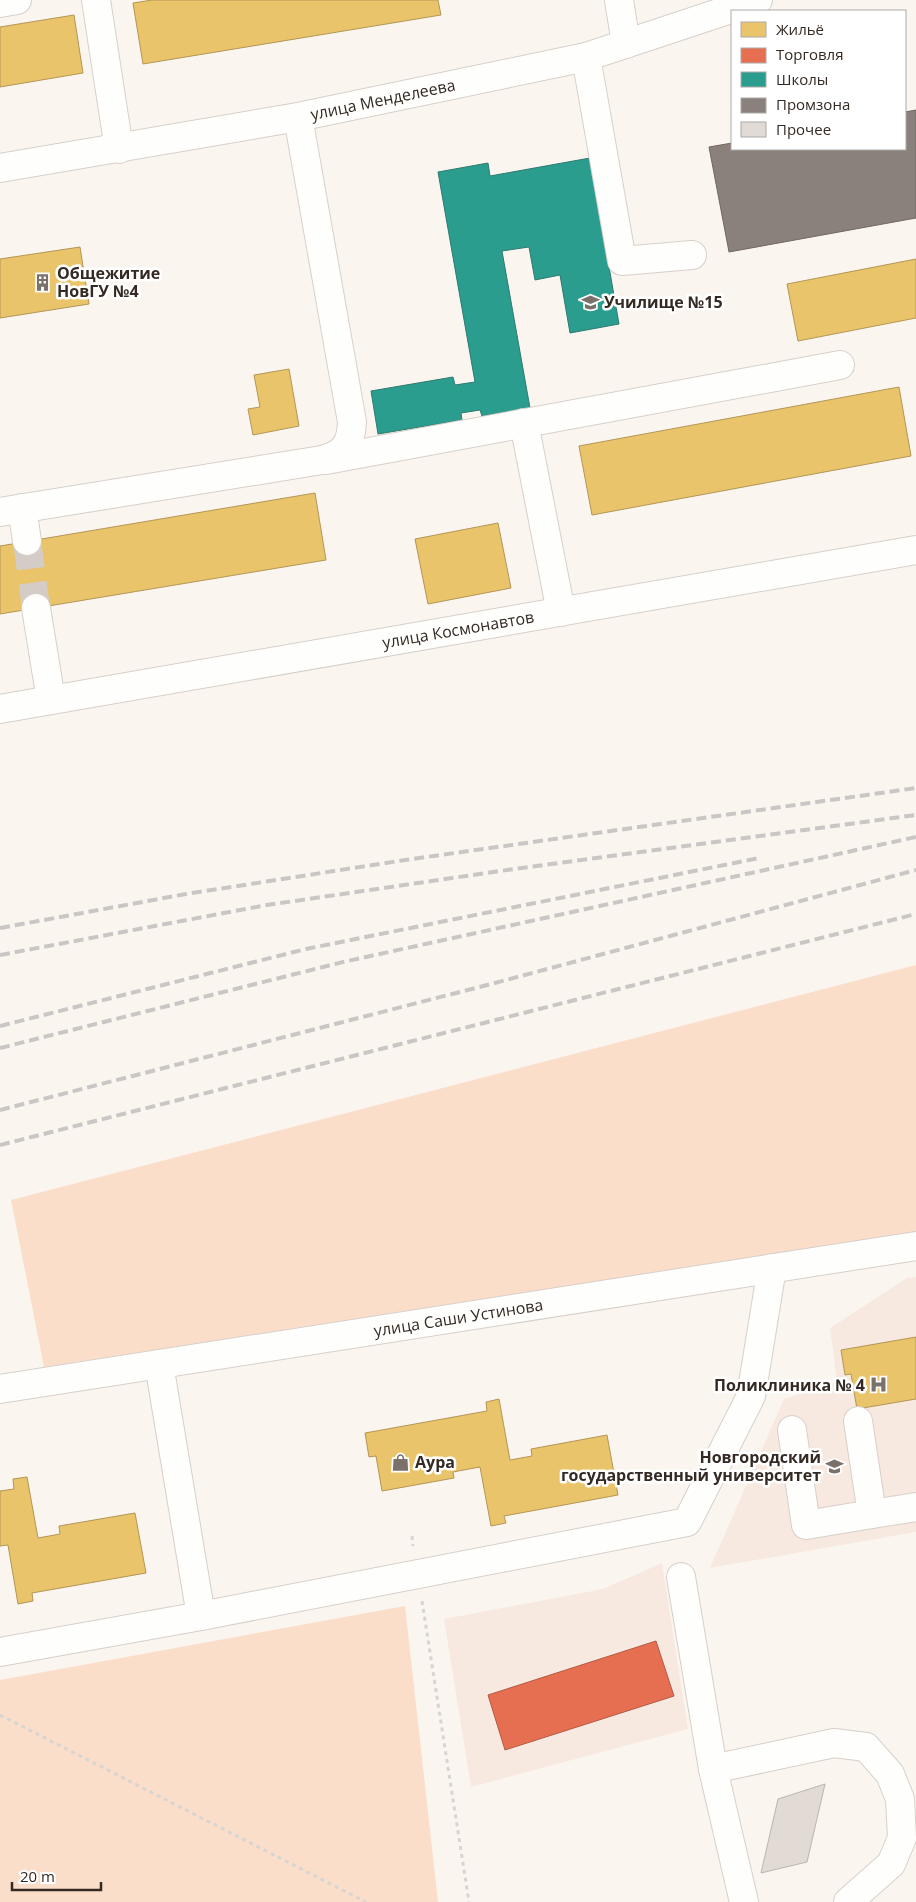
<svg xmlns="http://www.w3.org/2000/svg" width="916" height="1902" viewBox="0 0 916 1902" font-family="'Open Sans',sans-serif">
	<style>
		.built { fill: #f8e9e0 }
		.green { fill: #fbdeca }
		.homes { fill: #e9c46a; stroke: #b39655 }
		.shops { fill: #e76f51; stroke: #b15a43 }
		.schools { fill: #2a9d8f; stroke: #2d7a6f }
		.industry { fill: #8a817c; stroke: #706761 }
		.building { fill: #e2dad5; stroke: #bbb4af }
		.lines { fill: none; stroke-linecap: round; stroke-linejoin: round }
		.minor-tunnel { stroke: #d3ccc7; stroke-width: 28; stroke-dasharray: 28 14; stroke-linecap: butt }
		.minor-casing { stroke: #d8cfc9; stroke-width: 30 }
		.path { stroke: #d7d5d3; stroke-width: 3; stroke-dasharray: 4 4; stroke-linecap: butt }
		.minor { stroke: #fefefd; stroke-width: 28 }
		.rail { stroke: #c9c6c5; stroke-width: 4; stroke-dasharray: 10 5; stroke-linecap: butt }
		.labels { text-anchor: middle; stroke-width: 5; stroke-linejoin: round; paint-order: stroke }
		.street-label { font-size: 16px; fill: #342a23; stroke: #fff }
		.poi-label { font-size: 16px; font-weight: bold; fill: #342a23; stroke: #fff; text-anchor: start }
	</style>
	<rect width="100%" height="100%" fill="#fbf5f0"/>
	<!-- built -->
	<path class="built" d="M 916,1277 L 916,1532 L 710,1568 L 784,1399 L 837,1382 L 830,1328 L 907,1278 Z
		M 662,1563 L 688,1729 L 471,1787 L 444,1619 L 603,1589 Z"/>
	<!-- green -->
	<path class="green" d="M 916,965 L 916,1232 L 44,1367 L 11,1200 Z
		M 405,1606 L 438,1902 L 0,1902 L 0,1680 Z"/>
	<!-- homes -->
	<path class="homes" d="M 152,0 L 438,0 L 441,15 L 143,64 L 133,3 Z
		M 74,15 L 83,73 L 0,87 L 0,27 Z
		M 80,247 L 89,304 L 0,318 L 0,259 Z
		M 916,259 L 916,318 L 798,341 L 787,284 Z
		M 289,369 L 299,426 L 253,435 L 248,409 L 260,407 L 254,375 Z
		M 899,387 L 911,456 L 592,515 L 579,446 Z
		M 315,493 L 326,560 L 0,614 L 0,546 Z
		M 498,523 L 511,588 L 428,604 L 415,539 Z
		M 916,1337 L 916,1399 L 857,1409 L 851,1374 L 845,1375 L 841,1350 Z
		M 499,1399 L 510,1460 L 532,1456 L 531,1449 L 607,1435 L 618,1495 L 504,1516 L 506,1523 L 491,1526 L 480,1467 L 453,1472 L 454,1478 L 382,1491 L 376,1456 L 369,1457 L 365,1433 L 487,1411 L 486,1402 Z
		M 27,1477 L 38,1538 L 60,1534 L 59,1526 L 135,1513 L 146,1573 L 32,1593 L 33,1601 L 18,1604 L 8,1545 L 0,1546 L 0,1491 L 14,1489 L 13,1479 Z"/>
	<!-- shops -->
	<path class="shops" d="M 656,1641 L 674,1696 L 505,1750 L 488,1695 Z"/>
	<!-- schools -->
	<path class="schools" d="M 590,158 L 619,324 L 570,333 L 560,275 L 535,280 L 529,247 L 502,251 L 530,408 L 482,416 L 480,410 L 461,413 L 462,420 L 378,434 L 371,391 L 453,377 L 455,385 L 475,382 L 438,172 L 488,163 L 490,176 Z"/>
	<!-- industry -->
	<path class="industry" d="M 916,110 L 916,218 L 729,252 L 709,147 L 732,143 L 732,149 L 905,149 L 905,112 Z"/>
	<!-- building -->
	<path class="building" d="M 825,1784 L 807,1862 L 761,1873 L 778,1799 Z"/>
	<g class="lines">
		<!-- minor-tunnel -->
		<path class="minor-tunnel" d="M 27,541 L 36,608"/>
		<defs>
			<g id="minor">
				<path d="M 96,0 L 119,149"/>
				<path d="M 619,0 L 626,44"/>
				<path d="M 0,3 L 17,0"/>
				<path d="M 586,57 L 622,261 L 692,255"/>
				<path id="s1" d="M 0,168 L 298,117 L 586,57 L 758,0"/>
				<path d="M 524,423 L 561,612"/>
				<path d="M 326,460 L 840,365"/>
				<path d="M 22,508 L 27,541"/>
				<path d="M 0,512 L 322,460 C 344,454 351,445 352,422 L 298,117"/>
				<path d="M 36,608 L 51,700"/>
				<path id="s2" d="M 0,709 L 916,550"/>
				<path d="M 159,1364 L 201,1616"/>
				<path id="s3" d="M 0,1389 L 916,1246"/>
				<path d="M 858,1421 L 872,1514 L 916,1507"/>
				<path d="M 792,1430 L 806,1525 L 872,1514"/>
				<path d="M 681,1577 L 713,1769 L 744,1902"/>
				<path d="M 0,1652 L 201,1616 L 687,1522 L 751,1396 L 772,1268"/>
				<path d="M 713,1769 L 834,1743 L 866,1747 L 890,1774 L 900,1799 L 902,1838 L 891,1864 L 848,1902"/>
			</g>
		</defs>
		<!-- minor casing -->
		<use href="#minor" class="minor-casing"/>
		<!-- path -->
		<path class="path" d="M 412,1536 L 413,1546
			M 422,1601 L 469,1902
			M 0,1715 L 366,1902"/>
		<!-- minor -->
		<use href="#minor" class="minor"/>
		<!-- rail -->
		<path class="rail" d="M 0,928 L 186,894 L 405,860 L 916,788
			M 0,955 L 267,905 L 514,869 L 916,815
			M 0,1026 L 306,949 L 759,858
			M 0,1048 L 343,962 L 916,837
			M 0,1110 L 495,983 L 916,870
			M 0,1145 L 916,914"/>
	</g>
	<!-- icons -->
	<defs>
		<symbol id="building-bare" viewBox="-9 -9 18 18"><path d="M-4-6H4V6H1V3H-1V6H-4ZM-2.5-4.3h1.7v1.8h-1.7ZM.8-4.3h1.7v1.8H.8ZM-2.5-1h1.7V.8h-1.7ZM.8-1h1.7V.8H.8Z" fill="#7a716b" stroke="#fff" stroke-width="2.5" paint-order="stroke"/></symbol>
		<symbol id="university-bare" viewBox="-9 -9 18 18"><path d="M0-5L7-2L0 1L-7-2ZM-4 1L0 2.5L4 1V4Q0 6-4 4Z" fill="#7a716b" stroke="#fff" stroke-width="2.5" paint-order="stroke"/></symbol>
		<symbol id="hospital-bare" viewBox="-9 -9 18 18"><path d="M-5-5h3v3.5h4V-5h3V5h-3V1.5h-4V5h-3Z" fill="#7a716b" stroke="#fff" stroke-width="2.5" paint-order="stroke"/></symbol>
		<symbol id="shop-bare" viewBox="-9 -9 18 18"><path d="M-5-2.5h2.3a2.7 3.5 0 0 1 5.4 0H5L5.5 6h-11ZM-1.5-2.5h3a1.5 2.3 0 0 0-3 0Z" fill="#7a716b" stroke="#fff" stroke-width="2.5" paint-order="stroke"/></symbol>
	</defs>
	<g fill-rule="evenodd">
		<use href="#building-bare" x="30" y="270" width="25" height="25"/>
		<use href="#university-bare" x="578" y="290" width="25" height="25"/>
		<use href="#hospital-bare" x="866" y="1372" width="25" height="25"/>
		<use href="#shop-bare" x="388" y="1450" width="25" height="25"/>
		<use href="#university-bare" x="822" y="1454" width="25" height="25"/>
	</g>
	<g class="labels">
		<!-- street labels -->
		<g class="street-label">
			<text dy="6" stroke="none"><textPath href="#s1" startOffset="389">улица Менделеева</textPath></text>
			<text dy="6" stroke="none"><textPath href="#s2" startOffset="465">улица Космонавтов</textPath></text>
			<text dy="6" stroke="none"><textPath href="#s3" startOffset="464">улица Саши Устинова</textPath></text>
		</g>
		<!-- poi labels -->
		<g class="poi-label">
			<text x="57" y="279">Общежитие<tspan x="57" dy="18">НовГУ №4</tspan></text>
			<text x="604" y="308">Училище №15</text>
			<text x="865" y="1391" text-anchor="end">Поликлиника № 4</text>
			<text x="821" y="1463" text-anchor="end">Новгородский<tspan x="821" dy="18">государственный университет</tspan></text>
			<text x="415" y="1468">Аура</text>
		</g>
	</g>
	<!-- legend -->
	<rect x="731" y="10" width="175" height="140" fill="#ffffff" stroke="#aeaaa7"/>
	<rect x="741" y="22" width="25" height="15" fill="#e9c46a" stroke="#aeaaa7"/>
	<text x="776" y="35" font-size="15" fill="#342a23">Жильё</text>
	<rect x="741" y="48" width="25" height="15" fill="#e76f51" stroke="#aeaaa7"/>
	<text x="776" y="60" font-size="15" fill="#342a23">Торговля</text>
	<rect x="741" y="72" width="25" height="15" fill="#2a9d8f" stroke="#aeaaa7"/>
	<text x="776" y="85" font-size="15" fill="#342a23">Школы</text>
	<rect x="741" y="98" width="25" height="15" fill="#8a817c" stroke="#aeaaa7"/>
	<text x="776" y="110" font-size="15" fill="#342a23">Промзона</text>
	<rect x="741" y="122" width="25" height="15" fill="#e2dad5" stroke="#aeaaa7"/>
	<text x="776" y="135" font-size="15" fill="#342a23">Прочее</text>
	<!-- scale -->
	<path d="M12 1882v8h89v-8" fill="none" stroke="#342a23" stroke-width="2.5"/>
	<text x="20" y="1882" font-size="15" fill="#342a23" stroke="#ffffff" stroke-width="4" paint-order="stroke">20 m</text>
</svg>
